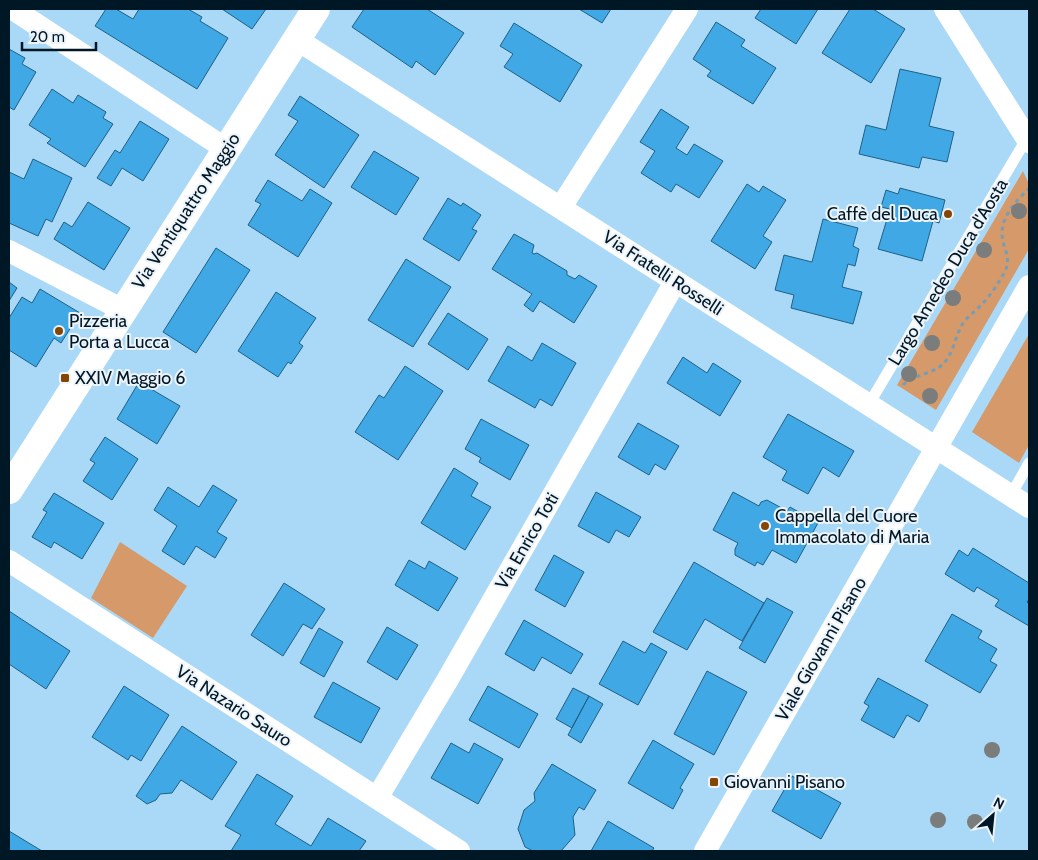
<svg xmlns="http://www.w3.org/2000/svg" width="1038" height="860" viewBox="0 0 1038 860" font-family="Cabin,sans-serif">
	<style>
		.green { fill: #d69969 }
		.building { fill: #3fa8e5; stroke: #206085 }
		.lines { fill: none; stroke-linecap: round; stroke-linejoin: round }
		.path { stroke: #769db7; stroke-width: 3; stroke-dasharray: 4 4; stroke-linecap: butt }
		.service { stroke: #fff; stroke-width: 11 }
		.minor { stroke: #fff; stroke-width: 22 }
		.tertiary { stroke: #fff; stroke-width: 28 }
		.tree { fill: #7a7d7b }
		.poi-dot { fill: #834603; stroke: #ecf4f9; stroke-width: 2 }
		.labels { text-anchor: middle; stroke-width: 4; stroke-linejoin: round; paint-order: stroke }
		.street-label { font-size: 18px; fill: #001726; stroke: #ecf4f9 }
		.poi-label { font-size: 18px; fill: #001726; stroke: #ecf4f9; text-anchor: start }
	</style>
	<rect width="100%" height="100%" fill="#aad9f8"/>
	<!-- green -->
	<path class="green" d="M 1023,171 L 1029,184 L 1029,249 L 936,410 L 897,385 Z
		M 1029,334 L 1029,445 L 1019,463 L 972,432 Z
		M 120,542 L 187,586 L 153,638 L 91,598 Z"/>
	<!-- building -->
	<path class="building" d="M 106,9 L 116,9 L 133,19 L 139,9 L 188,9 L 202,17 L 200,21 L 228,38 L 197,89 L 95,26 Z
		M 222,9 L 266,9 L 252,29 Z
		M 364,9 L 427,9 L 464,33 L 435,75 L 416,61 L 412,68 L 352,27 Z
		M 579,9 L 611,9 L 602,23 Z
		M 761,9 L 818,9 L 796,44 L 755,18 Z
		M 850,9 L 873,9 L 905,29 L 871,83 L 822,53 Z
		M 716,22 L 745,40 L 741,46 L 776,68 L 753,104 L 707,76 L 711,71 L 693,59 Z
		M 514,23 L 582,65 L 560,102 L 504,67 L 513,54 L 500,46 Z
		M 9,49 L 25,58 L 22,64 L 36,72 L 14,110 L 9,107 Z
		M 900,69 L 941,78 L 929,126 L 954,132 L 947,162 L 922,157 L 919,168 L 859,154 L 866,125 L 886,130 Z
		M 52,89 L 73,103 L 78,95 L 106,112 L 103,118 L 113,124 L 85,167 L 47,143 L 51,139 L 29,125 Z
		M 300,96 L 359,135 L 324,188 L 275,155 L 298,121 L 288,115 Z
		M 661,109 L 689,127 L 676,148 L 687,155 L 694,144 L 723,161 L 699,198 L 676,184 L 671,192 L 641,173 L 655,151 L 640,142 Z
		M 140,121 L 169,139 L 143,181 L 122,168 L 111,186 L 97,178 L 115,150 L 120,153 Z
		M 374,151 L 419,178 L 396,215 L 351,187 Z
		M 33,159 L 72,178 L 52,222 L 46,219 L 38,236 L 9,223 L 9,172 L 24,179 Z
		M 268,180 L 302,201 L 310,189 L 332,203 L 298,257 L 248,225 L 261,204 L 255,201 Z
		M 747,184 L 759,192 L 763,186 L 786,200 L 763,236 L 772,242 L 755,269 L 711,241 Z
		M 900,188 L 945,200 L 939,223 L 933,221 L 922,261 L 878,249 L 890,209 L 881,207 L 886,190 L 898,194 Z
		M 448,198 L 461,206 L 463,203 L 481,215 L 472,229 L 477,231 L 459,261 L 423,239 Z
		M 88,202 L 130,228 L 104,270 L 54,239 L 64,222 L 72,227 Z
		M 823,219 L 858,228 L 853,246 L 859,249 L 855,266 L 848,264 L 842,287 L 862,292 L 853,324 L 791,308 L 794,295 L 775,290 L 784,255 L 812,262 Z
		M 514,234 L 534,245 L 532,253 L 534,254 L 537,253 L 567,271 L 567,275 L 575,279 L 579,275 L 597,286 L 574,323 L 540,301 L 533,312 L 524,305 L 532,294 L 492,269 Z
		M 216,248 L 250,270 L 196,353 L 163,332 Z
		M 406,259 L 451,287 L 413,347 L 368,320 Z
		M 9,282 L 17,288 L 9,301 Z
		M 40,289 L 80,313 L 61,343 L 54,338 L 36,367 L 9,350 L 9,318 L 22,297 L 32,303 Z
		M 276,292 L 316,318 L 299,343 L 303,346 L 291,364 L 288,362 L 278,377 L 238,351 Z
		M 448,313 L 488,339 L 468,370 L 428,344 Z
		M 542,343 L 576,363 L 552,406 L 540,399 L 535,408 L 488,381 L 508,346 L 532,361 Z
		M 683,357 L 707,373 L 713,363 L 741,381 L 720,416 L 667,383 Z
		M 405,366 L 443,391 L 398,460 L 355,432 L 379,395 L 384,398 Z
		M 139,382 L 180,406 L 157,444 L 117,419 Z
		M 788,414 L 854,451 L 839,477 L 823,467 L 808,494 L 782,480 L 787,471 L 763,457 Z
		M 481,419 L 529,445 L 510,480 L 479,462 L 481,458 L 465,449 Z
		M 638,423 L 679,446 L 665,470 L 655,464 L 649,475 L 618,457 Z
		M 105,437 L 138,459 L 112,500 L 83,481 L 95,463 L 90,460 Z
		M 454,468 L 478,483 L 471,496 L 491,507 L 465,550 L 421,523 Z
		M 213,485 L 237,500 L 217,532 L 227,538 L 215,558 L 196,546 L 184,565 L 162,551 L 177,526 L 154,510 L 168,487 L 199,507 Z
		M 596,492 L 641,517 L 629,537 L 616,530 L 609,543 L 578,526 Z
		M 733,492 L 759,506 L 761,502 L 767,500 L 787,511 L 790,507 L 818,523 L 796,563 L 772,550 L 763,565 L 757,562 L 755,566 L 735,555 L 735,549 L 738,543 L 713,530 Z
		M 54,493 L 104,523 L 82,559 L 54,542 L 51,548 L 32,537 L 47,512 L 43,510 Z
		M 973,548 L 1029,583 L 1029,599 L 1027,602 L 1029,604 L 1029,626 L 995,606 L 999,600 L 977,587 L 974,592 L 945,574 L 959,550 L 968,556 Z
		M 554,555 L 584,572 L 565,607 L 535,590 Z
		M 409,560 L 425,569 L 429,561 L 458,578 L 438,611 L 395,585 Z
		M 694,562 L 764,603 L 742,641 L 705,619 L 687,650 L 653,632 Z
		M 284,583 L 325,609 L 312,629 L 303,624 L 283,656 L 251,635 Z
		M 767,598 L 793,612 L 765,663 L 739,648 Z
		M 9,611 L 70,651 L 46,689 L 9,664 Z
		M 952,614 L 982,631 L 978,638 L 997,649 L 990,661 L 997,665 L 980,693 L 925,661 Z
		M 524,620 L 583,654 L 571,674 L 542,657 L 534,671 L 505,654 Z
		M 387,627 L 418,645 L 397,680 L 367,662 Z
		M 319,628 L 343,642 L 324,677 L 300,663 Z
		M 623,641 L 645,653 L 651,643 L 667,652 L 638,705 L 599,684 Z
		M 707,671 L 747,692 L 714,755 L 674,734 Z
		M 878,678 L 928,705 L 919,722 L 907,715 L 894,738 L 861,720 L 869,706 L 864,703 Z
		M 333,682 L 380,708 L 361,743 L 314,717 Z
		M 124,686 L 169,715 L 141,761 L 131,755 L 128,760 L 92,737 Z
		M 488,686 L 538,714 L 519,748 L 469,720 Z
		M 573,688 L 589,696 L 572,728 L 556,719 Z
		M 589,696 L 603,704 L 581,743 L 568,735 Z
		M 182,726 L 237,762 L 212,800 L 181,780 L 172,793 L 160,794 L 156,800 L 147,804 L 136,796 Z
		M 653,740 L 694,764 L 680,788 L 683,790 L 673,809 L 628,783 Z
		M 451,743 L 469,753 L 474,743 L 503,759 L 478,804 L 431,778 Z
		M 552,764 L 596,790 L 584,810 L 579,807 L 573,817 L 575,835 L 561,851 L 533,851 L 525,847 L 518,829 L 524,810 L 535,801 L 534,793 Z
		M 257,774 L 293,796 L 275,824 L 311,846 L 328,818 L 366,841 L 359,851 L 231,851 L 241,835 L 225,826 Z
		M 792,776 L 841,803 L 821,839 L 772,811 Z
		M 608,821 L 654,848 L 652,851 L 591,851 Z
		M 9,831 L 42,851 L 9,851 Z"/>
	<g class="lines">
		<!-- path -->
		<path class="path" d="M 903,385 C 914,374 931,375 943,364 C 954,353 955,336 963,323 C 968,316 976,311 982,304 C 990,296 998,284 1004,273 C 1013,258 1002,248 1002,233 C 1002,216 1017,199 1029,189"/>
		<!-- service -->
		<path class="service" d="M 869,404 L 1027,138
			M 1011,495 L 1029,463"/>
		<!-- minor -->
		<path class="minor" d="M 13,9 L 226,149
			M 945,9 L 1029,142
			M 296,39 L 1029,507
			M 561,207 L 687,9
			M 9,251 L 123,310
			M 9,561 L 459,851
			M 377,798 L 448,679 L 675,282
			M 705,851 L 1029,286"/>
		<!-- tertiary -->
		<path class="tertiary" d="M 9,490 L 316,9"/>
	</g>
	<!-- trees -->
	<g class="tree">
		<circle cx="1019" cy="211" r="8"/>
		<circle cx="984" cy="250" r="8"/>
		<circle cx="953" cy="298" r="8"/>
		<circle cx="932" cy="343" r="8"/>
		<circle cx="909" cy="374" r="8"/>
		<circle cx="930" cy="396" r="8"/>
		<circle cx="992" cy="750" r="8"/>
		<circle cx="938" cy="820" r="8"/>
		<circle cx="975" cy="822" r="8"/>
	</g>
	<!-- markers -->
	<g class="poi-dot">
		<circle cx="948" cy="214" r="5"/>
		<circle cx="59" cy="331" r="5"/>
		<rect x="60" y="373" width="10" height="10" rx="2.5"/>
		<circle cx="765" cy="526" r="5"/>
		<rect x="709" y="777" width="10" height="10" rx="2.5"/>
	</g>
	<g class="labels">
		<!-- street labels -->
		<g class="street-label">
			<text transform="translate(186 211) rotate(-57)" y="6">Via Ventiquattro Maggio</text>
			<text transform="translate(948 272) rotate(-59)" y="6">Largo Amedeo Duca d'Aosta</text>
			<text transform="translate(663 273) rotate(33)" y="6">Via Fratelli Rosselli</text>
			<text transform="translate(527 541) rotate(-60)" y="6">Via Enrico Toti</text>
			<text transform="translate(821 649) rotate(-60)" y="6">Viale Giovanni Pisano</text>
			<text transform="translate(234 706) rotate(33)" y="6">Via Nazario Sauro</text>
		</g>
		<!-- poi labels -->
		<g class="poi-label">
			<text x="938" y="220" text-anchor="end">Caffè del Duca</text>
			<text x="69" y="327">Pizzeria<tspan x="69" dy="21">Porta a Lucca</tspan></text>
			<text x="75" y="384">XXIV Maggio 6</text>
			<text x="775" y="522">Cappella del Cuore<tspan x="775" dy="21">Immacolato di Maria</tspan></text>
			<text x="724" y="788">Giovanni Pisano</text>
		</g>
	</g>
	<!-- border -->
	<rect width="1038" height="860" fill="none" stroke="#001726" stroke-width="20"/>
	<!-- north arrow -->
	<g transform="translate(993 815) rotate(27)" stroke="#ecf4f9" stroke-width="4" paint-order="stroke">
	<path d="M0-4L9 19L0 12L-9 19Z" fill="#001726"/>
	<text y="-8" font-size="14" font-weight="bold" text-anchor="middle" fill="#001726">N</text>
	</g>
	<!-- scale -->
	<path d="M22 42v8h74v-8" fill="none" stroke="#001726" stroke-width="2.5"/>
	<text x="30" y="42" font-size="15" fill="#001726" stroke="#ecf4f9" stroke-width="4" paint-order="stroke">20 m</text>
</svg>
